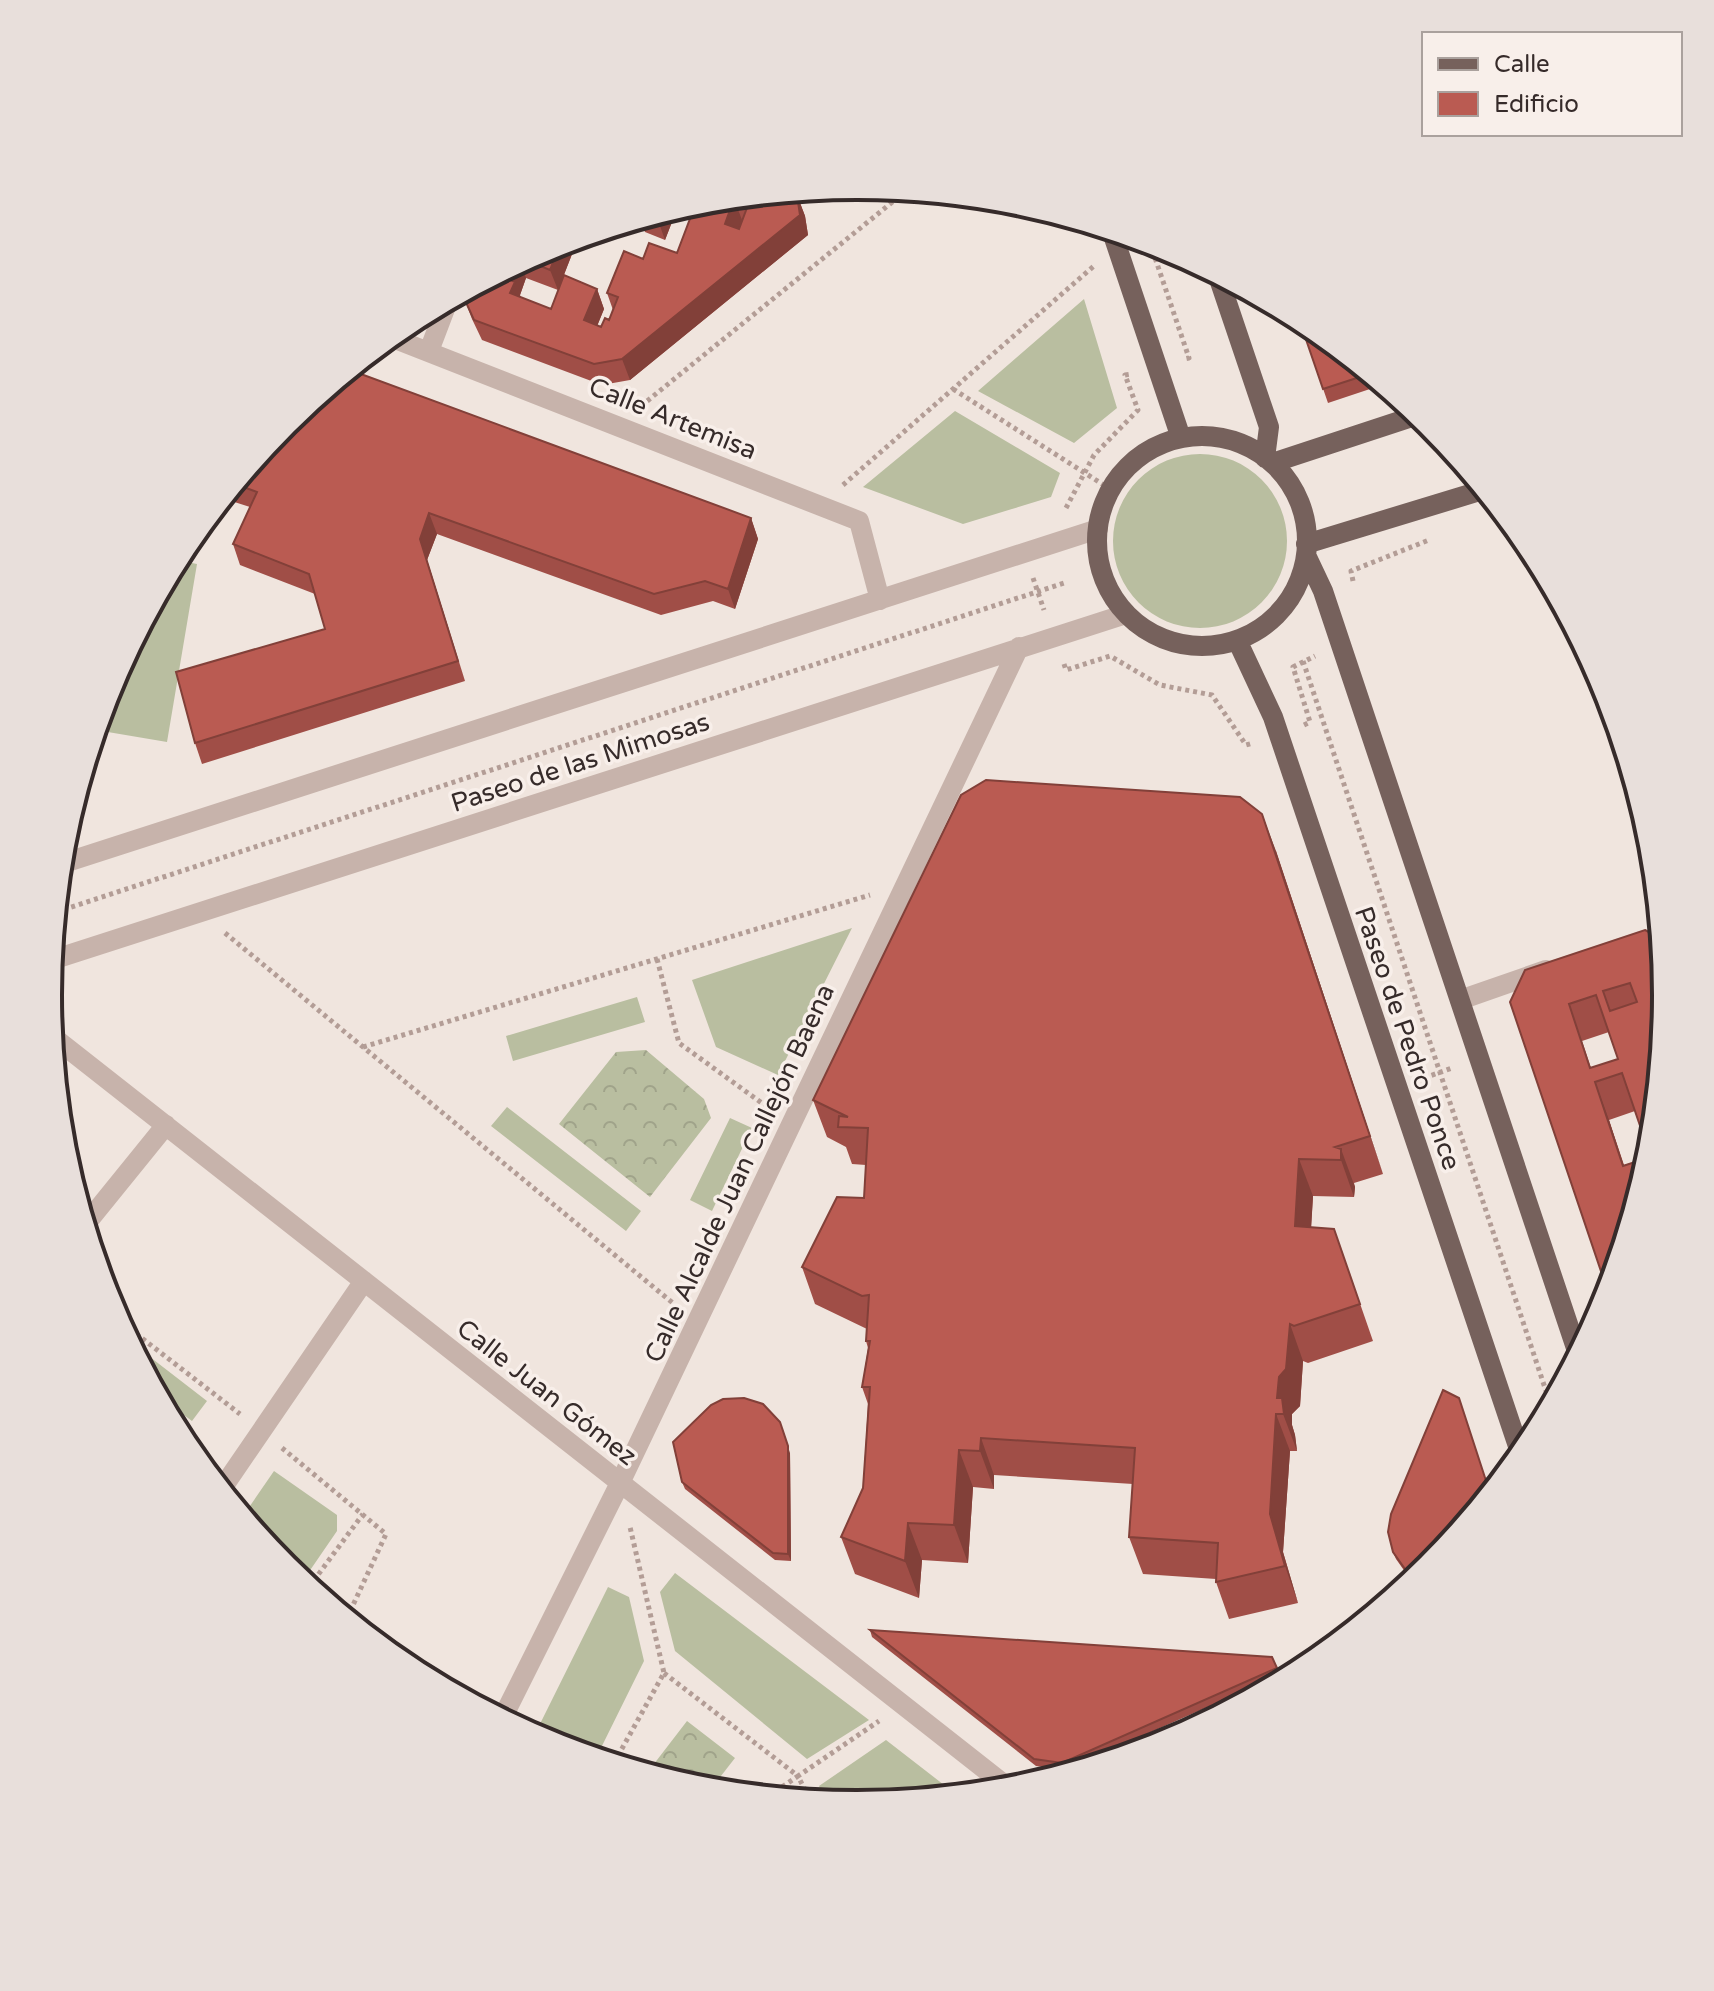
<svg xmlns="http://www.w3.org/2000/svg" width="1714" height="1991" viewBox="0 0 1714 1991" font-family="'Varela Round',sans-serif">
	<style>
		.grass { fill: #b9bea0 }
		.forest { fill: url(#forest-crowns) }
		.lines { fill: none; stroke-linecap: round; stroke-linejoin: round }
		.path { stroke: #b39d96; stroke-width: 5; stroke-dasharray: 4 4; stroke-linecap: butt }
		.minor { stroke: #c7b3ab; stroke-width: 20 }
		.major { stroke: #76615c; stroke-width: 20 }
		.wall { fill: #a04e47; fill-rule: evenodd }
		.shaded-wall { fill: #824039 }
		.building { fill: #ba5b52; stroke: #824039; stroke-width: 2; fill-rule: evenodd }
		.labels { text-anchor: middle; stroke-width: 7; stroke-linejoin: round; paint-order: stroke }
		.street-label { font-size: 26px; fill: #362b2a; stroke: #f8efea }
		.rim { fill: none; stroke: #362b2a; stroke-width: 4 }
	</style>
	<defs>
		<pattern id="forest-crowns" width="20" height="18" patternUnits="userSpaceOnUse" patternTransform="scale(2)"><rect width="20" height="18" fill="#b9bea0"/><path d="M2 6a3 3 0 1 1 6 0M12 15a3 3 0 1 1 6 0" fill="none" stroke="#a0a38a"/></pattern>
	</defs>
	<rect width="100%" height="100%" fill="#f0e5de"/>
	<!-- grass -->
	<path class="grass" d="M 1084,299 L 1117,408 L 1074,443 L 978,391 Z
		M 955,411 L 1060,473 L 1051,497 L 963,524 L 863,487 Z
		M1113 541a87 87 0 1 1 174 0a87 87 0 1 1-174 0Z
		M 177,560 L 197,564 L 167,742 L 96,730 L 110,685 Z
		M 852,928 L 778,1075 L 716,1047 L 692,980 Z
		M 637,997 L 645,1022 L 513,1061 L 506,1036 Z
		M 507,1107 L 641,1211 L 626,1231 L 491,1126 Z
		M 730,1118 L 752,1128 L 712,1211 L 690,1200 Z
		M 128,1340 L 207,1401 L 192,1421 L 157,1395 Z
		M 274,1471 L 337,1515 L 337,1531 L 302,1582 L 285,1567 L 243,1516 Z
		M 675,1573 L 869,1720 L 807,1759 L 675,1651 L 660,1592 Z
		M 608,1587 L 629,1597 L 644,1661 L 596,1758 L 534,1736 Z
		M 886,1740 L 957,1795 L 857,1804 L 826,1801 L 819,1786 Z"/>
	<!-- forest -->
	<path class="forest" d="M 646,1050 L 704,1099 L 711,1118 L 650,1197 L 559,1124 L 616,1052 Z
		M 687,1721 L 735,1758 L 710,1790 L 647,1773 Z"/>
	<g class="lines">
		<!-- path -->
		<path class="path" d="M 1150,243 L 1189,358 L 1184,359
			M 953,389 L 1110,489
			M 641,406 L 906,191
			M 843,485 L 1095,265
			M 1066,508 L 1094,455 L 1138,410 L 1125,375 L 1131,374
			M 1033,578 L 1044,610
			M 1353,581 L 1351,571 L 1429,540
			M 1303,661 L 1551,1406
			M 1064,664 L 1066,670 L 1110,656 L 1160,685 L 1212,695 L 1246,745 L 1253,743
			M 1304,725 L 1310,722 L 1293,667 L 1315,656
			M 56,912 L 1064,583
			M 225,933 L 674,1304
			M 657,959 L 679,1043 L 770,1109
			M 363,1047 L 870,895
			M 1424,1078 L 1452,1068
			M 117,1319 L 240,1414
			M 282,1448 L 386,1534 L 347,1618
			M 309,1587 L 363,1514
			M 664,1673 L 798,1776 L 879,1721
			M 614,1763 L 664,1673 L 630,1527
			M 769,1796 L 798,1776 L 810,1800"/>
		<!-- minor -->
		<path class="minor" d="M 390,337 L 859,521 L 880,600
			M 429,351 L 448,301
			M 61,864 L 1098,529
			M 52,960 L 1126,614
			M 1460,1000 L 1546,970
			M 52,1036 L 1010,1789
			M 85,1225 L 166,1125
			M 221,1490 L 364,1281
			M 502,1719 L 620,1483 L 1019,647"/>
		<!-- major -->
		<path class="major" d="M 1112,232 L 1181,438
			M 1218,276 L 1269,427 L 1265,458
			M1097 541a105 105 0 1 1 210 0a105 105 0 1 1-210 0Z
			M 1272,463 L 1418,415
			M 1306,544 L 1483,490
			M 1306,555 L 1323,591 L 1578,1354
			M 1237,640 L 1273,717 L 1521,1455"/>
	</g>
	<!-- wall -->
	<path class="wall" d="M 797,195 L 805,216 L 808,235 L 630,380 L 602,385 L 482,340 L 472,319 L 464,298 L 467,291 L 548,248 L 571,241 L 574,249 L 558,290 L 526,278 L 520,295 L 520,297 L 551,309 L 597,289 L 604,309 L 597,326 L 601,327 L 609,320 L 613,310 L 607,293 L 643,259 L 677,253 L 694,208 L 687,206 L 700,202 Z
		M 677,209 L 665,240 L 645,232 L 642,225 L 633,222 Z
		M 1299,319 L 1307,323 L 1382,385 L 1328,403 Z
		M 285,423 L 751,518 L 758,539 L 735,609 L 713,601 L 661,615 L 437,534 L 427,560 L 465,681 L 202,764 L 195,743 L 325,629 L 315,594 L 240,565 L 233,544 L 250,507 L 225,499 L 224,497 Z
		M 1276,851 L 1383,1174 L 1354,1183 L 1355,1187 L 1354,1197 L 1313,1196 L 1311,1227 L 1347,1266 L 1373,1341 L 1308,1363 L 1303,1361 L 1300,1406 L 1292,1414 L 1292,1425 L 1295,1435 L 1297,1451 L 1290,1451 L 1283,1552 L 1298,1603 L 1229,1619 L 1216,1582 L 1216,1579 L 1143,1574 L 1129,1537 L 1133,1484 L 994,1475 L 994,1489 L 973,1487 L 968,1563 L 922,1560 L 919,1598 L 855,1574 L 841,1537 L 863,1488 L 868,1404 L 862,1387 L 868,1348 L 866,1341 L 867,1329 L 815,1304 L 802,1267 L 864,1198 L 866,1165 L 852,1164 L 846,1147 L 827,1137 L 813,1100 Z
		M 1660,938 L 1635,1111 L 1609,1120 L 1624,1165 L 1650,1157 L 1608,1292 L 1510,1002 ZM 1609,1032 L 1618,1059 L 1591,1068 L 1582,1041 Z
		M 790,1453 L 791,1561 L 775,1560 L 685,1489 L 682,1482 Z
		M 1393,1552 L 1429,1568 L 1415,1579 L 1408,1576 L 1396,1559 Z
		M 870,1630 L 1277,1668 L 1280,1675 L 1065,1770 L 1036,1766 L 872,1637 Z"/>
	<!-- shaded-wall -->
	<path class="shaded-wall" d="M 797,195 L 805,216 L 808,235 L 630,380 L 622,359 Z
		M 734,199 L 742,220 L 732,244 L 725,224 Z
		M 677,209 L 665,240 L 660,226 L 665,212 Z
		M 571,241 L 574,249 L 558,290 L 550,270 L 560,244 Z
		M 520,263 L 526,278 L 520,295 L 522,302 L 510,293 L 510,280 L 516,265 Z
		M 597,289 L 604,309 L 591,341 L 584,320 Z
		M 429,513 L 437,534 L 427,560 L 465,681 L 420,539 Z
		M 751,518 L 758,539 L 735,609 L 728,589 Z
		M 1262,814 L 1276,851 L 1383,1174 L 1370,1136 Z
		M 1595,1082 L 1609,1120 L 1632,1192 Z
		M 1341,1149 L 1355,1187 L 1354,1197 L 1341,1160 Z
		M 1299,1159 L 1313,1196 L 1309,1264 L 1295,1226 Z
		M 1290,1324 L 1303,1361 L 1300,1406 L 1292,1414 L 1292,1425 L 1295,1435 L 1297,1451 L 1277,1398 L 1279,1377 Z
		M 1276,1414 L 1290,1451 L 1283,1552 L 1298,1603 L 1285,1566 L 1270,1514 Z
		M 780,1422 L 790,1453 L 791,1561 L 788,1554 Z
		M 981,1438 L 994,1475 L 994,1489 L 980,1451 Z
		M 959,1450 L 973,1487 L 968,1563 L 954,1525 Z
		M 908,1523 L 922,1560 L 919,1598 L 905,1561 Z"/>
	<!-- building -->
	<path class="building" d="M 791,193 L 797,195 L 800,215 L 622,359 L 594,364 L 474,320 L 464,298 L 467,291 L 516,265 L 510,280 L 515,282 L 510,293 L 551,309 L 564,275 L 597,289 L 584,320 L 601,327 L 605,318 L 609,320 L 618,297 L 607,293 L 624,251 L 643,259 L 649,243 L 677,253 L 696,203 ZM 734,199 L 748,205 L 739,229 L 725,224 Z
		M 665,212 L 660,226 L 642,219 Z
		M 560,244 L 550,270 L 525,260 L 548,248 Z
		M 1299,319 L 1307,323 L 1369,374 L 1323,389 Z
		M 350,370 L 751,518 L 728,589 L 705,581 L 654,594 L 429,513 L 420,539 L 458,661 L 195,743 L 176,672 L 325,629 L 309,574 L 233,544 L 257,492 L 235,484 L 285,423 Z
		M 986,780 L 1240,797 L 1262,814 L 1370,1136 L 1335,1147 L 1341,1149 L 1341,1160 L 1299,1159 L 1295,1226 L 1334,1229 L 1360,1304 L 1294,1326 L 1290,1324 L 1286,1369 L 1279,1377 L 1277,1398 L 1282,1398 L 1284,1414 L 1276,1414 L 1270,1514 L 1285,1566 L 1216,1582 L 1218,1543 L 1129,1537 L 1135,1448 L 981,1438 L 980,1451 L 959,1450 L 954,1525 L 908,1523 L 905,1561 L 841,1537 L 863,1488 L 870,1387 L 862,1387 L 870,1341 L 866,1341 L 869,1295 L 862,1296 L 802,1267 L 837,1197 L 864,1198 L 868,1128 L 838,1127 L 839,1116 L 848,1117 L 813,1100 L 961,795 Z
		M 1645,930 L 1660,938 L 1666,996 L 1650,1155 L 1622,1073 L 1595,1082 L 1623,1166 L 1650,1157 L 1640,1189 L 1630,1192 L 1635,1206 L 1608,1292 L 1510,1002 L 1525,970 ZM 1630,983 L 1637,1002 L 1610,1011 L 1603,991 ZM 1596,995 L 1618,1059 L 1590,1068 L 1569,1004 Z
		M 1443,1390 L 1459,1398 L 1490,1493 L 1429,1568 L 1419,1576 L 1405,1569 L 1393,1552 L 1388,1532 L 1391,1514 Z
		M 744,1398 L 763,1404 L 780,1422 L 788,1446 L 788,1554 L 773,1553 L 682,1482 L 673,1442 L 711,1405 L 723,1399 Z
		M 870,1630 L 1272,1657 L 1277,1668 L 1062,1763 L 1034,1759 Z"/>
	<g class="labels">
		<!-- street labels -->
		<g class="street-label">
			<text transform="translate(673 418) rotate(22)" y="9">Calle Artemisa</text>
			<text transform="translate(580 762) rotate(-18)" y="9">Paseo de las Mimosas</text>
			<text transform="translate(1408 1038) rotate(71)" y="9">Paseo de Pedro Ponce</text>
			<text transform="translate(739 1173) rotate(-65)" y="9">Calle Alcalde Juan Callejón Baena</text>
			<text transform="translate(547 1392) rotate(38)" y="9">Calle Juan Gómez</text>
		</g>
	</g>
	<!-- crop -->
	<path d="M0 0H1714V1991H0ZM62 995a795 795 0 1 1 1590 0a795 795 0 1 1-1590 0Z" fill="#e8dfdb" fill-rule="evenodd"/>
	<path class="rim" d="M62 995a795 795 0 1 1 1590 0a795 795 0 1 1-1590 0Z"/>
	<!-- legend -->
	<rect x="1422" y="32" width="260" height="104" fill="#f8efea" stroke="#aaa19d" stroke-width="2"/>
	<rect x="1438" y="58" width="40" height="12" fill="#76615c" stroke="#aaa19d" stroke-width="2"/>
	<text x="1494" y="72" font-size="24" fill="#362b2a">Calle</text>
	<rect x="1438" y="92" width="40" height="24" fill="#ba5b52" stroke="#aaa19d" stroke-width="2"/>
	<text x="1494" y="112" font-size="24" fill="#362b2a">Edificio</text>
</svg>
